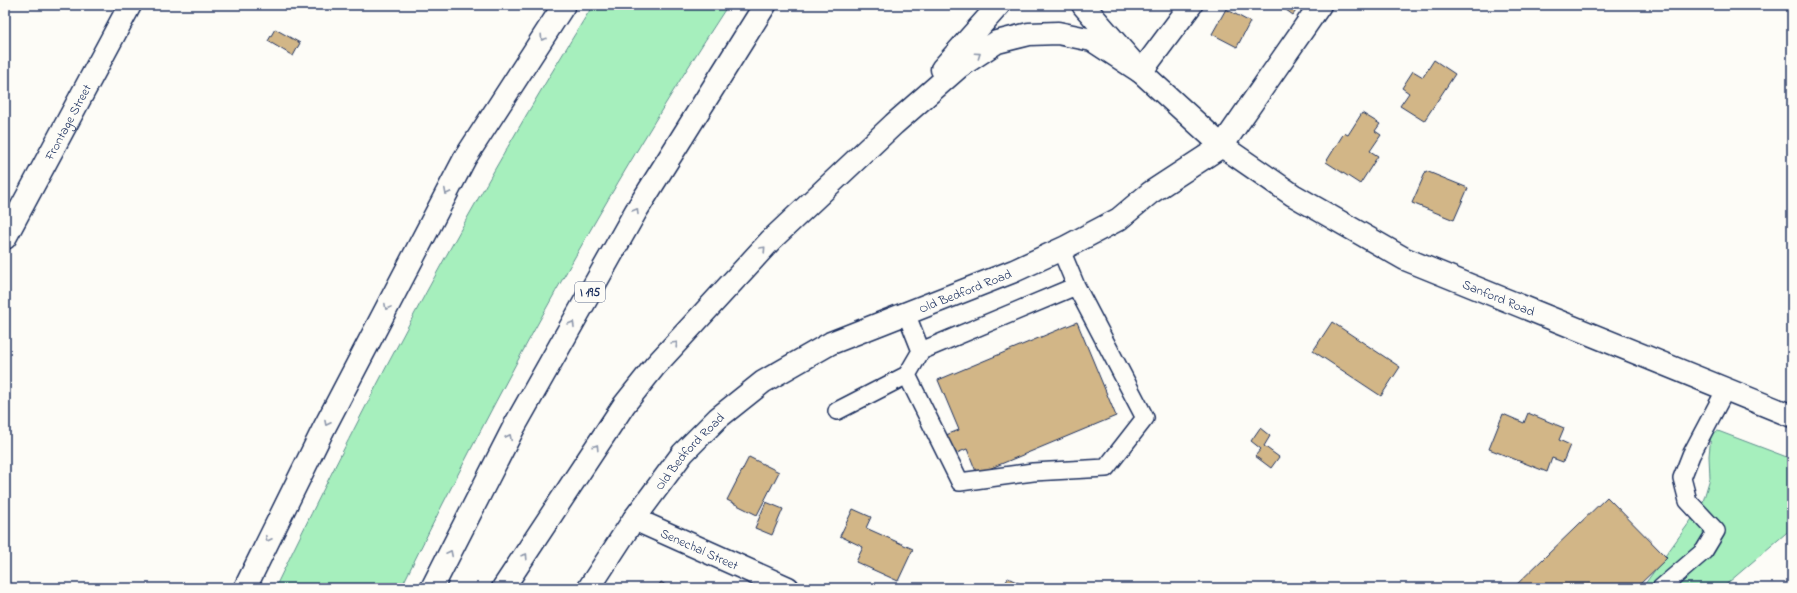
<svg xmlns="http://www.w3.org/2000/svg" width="1797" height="593" viewBox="0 0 1797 593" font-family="'Indie Flower',sans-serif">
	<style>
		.green { fill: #a6efbd; stroke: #608f8e }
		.building { fill: #d2b687; stroke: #1b2f5e }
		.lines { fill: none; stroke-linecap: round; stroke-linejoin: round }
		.service-casing { stroke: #1b2f5e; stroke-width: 20 }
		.minor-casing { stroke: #1b2f5e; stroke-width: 25 }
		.tertiary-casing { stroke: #1b2f5e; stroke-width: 25 }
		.motorway-casing { stroke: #1b2f5e; stroke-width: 25 }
		.service { stroke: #fdfcf7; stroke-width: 17 }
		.minor { stroke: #fdfcf7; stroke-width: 22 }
		.tertiary { stroke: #fdfcf7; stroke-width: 22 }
		.motorway { stroke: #fdfcf7; stroke-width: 22 }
		.oneway { stroke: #8c96aa }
		.labels { text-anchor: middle; stroke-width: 3.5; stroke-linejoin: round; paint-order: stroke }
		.shield { fill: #fdfcf7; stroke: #5f6c8c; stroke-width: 1 }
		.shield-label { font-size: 12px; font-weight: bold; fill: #1b2f5e }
		.street-label { font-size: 13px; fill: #1b2f5e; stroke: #fdfcf7 }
	</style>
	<rect width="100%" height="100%" fill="#fdfcf7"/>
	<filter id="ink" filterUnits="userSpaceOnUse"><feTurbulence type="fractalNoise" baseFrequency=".025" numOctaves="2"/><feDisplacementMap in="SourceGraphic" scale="8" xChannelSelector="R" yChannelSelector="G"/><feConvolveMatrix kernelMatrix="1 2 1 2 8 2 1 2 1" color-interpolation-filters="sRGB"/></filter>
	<g filter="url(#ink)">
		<!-- green -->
		<path class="green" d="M 593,5 L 728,5 C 606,192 499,388 401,588 L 275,588 C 371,389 476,193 593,5 Z
			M 1718,431 L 1792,459 L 1792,528 L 1722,588 L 1642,588 L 1702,505 L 1710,478 L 1709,456 L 1711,434 Z"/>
		<!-- building -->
		<path class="building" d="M 1279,5 L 1300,5 L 1293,15 Z
			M 1226,9 L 1250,22 L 1237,47 L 1212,34 Z
			M 275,29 L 300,43 L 293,56 L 268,41 Z
			M 1434,60 L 1455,74 L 1424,121 L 1400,106 L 1409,93 L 1402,88 L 1413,71 L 1423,77 Z
			M 1362,113 L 1380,124 L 1375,131 L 1381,135 L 1370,151 L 1378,156 L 1360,184 L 1326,162 L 1344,133 L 1348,135 Z
			M 1426,171 L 1468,188 L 1454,220 L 1412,203 Z
			M 1077,322 L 1116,416 L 977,474 L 967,449 L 954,454 L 946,435 L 959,430 L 938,380 Z
			M 1332,322 L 1400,367 L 1381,396 L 1313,351 Z
			M 1528,413 L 1564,428 L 1559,440 L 1570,445 L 1563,462 L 1552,458 L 1547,472 L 1489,449 L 1503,414 L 1524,423 Z
			M 1260,428 L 1270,436 L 1264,446 L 1279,457 L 1271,468 L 1255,456 L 1261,449 L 1251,441 Z
			M 749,457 L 779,472 L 757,515 L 727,500 Z
			M 1607,497 L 1667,558 L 1636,588 L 1513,588 Z
			M 766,502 L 783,509 L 772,535 L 755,528 Z
			M 853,509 L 871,517 L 866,528 L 913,549 L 898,581 L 856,562 L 863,547 L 840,536 Z
			M 1008,578 L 1029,588 L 1003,588 Z
			M 661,582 L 670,588 L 657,588 Z"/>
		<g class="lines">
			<defs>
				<path id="service" d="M 906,313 L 921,351 L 1076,286 L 1061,250
					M 921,351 L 907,375 L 960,482 L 1033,472 L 1106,468 L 1145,418 L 1076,286
					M 837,411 L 907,375
					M 1661,588 L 1704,551 L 1716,531 L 1688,501 L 1682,478 L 1691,455 L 1726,389"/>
				<g id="minor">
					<path d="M 1141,72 L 1191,5"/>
					<path id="s1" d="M 5,238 L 130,5"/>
					<path id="s2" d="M 634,519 L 788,588"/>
					<path id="s3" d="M 589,588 L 634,519 L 683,453 L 718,418 L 763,382 L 831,343 L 1014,271 L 1066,247 L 1119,219 L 1150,193 L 1222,146 L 1320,5"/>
				</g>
				<g id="tertiary">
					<path id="s4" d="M 1083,5 L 1141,72 L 1222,146 L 1293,195 L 1405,259 L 1792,416"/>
				</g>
				<path id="motorway" d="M 942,69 L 999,5
					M 245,588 L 323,430 L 465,158 L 564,5
					M 432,588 L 514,427 L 636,211 L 765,5
					M 503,588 L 624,405 L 655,366 L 771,240 L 894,124 L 959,67 L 997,42 L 1029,34 L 1058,33 L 1092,40 L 1141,72"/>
			</defs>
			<!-- service casing -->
			<use href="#service" class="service-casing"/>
			<!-- minor casing -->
			<use href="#minor" class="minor-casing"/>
			<!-- tertiary casing -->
			<use href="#tertiary" class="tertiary-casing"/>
			<!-- motorway casing -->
			<use href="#motorway" class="motorway-casing"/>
			<!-- service -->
			<use href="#service" class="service"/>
			<!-- minor -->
			<use href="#minor" class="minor"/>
			<!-- tertiary -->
			<use href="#tertiary" class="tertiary"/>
			<!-- motorway -->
			<use href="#motorway" class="motorway"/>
		</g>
		<!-- one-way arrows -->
		<defs><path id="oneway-chevron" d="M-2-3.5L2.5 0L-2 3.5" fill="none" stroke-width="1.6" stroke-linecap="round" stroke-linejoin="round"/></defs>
		<g class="oneway">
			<use href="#oneway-chevron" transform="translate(543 38) rotate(123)"/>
			<use href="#oneway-chevron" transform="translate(978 55) rotate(-34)"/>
			<use href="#oneway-chevron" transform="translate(447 192) rotate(117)"/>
			<use href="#oneway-chevron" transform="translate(636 211) rotate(-59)"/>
			<use href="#oneway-chevron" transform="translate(763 249) rotate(-47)"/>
			<use href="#oneway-chevron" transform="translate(387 307) rotate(118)"/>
			<use href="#oneway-chevron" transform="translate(572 324) rotate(-60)"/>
			<use href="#oneway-chevron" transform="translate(675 344) rotate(-47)"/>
			<use href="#oneway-chevron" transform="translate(327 423) rotate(117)"/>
			<use href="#oneway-chevron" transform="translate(509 437) rotate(-63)"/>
			<use href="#oneway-chevron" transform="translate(596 447) rotate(-57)"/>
			<use href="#oneway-chevron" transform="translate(268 539) rotate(116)"/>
			<use href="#oneway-chevron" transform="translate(450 553) rotate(-63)"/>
			<use href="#oneway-chevron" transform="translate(525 556) rotate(-56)"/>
		</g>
	</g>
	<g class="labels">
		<!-- shield labels -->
		<rect class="shield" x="575" y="282" width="30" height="20" rx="3"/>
		<g class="shield-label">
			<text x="590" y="296">I 195</text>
		</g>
		<!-- street labels -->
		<g class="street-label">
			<text dy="5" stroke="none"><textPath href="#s1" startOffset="132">Frontage Street</textPath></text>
			<text dy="5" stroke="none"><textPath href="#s3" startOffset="494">Old Bedford Road</textPath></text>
			<text dy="5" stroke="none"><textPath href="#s4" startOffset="515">Sanford Road</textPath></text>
			<text dy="5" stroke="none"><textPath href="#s3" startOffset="170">Old Bedford Road</textPath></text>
			<text dy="5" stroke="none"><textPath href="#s2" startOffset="72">Senechal Street</textPath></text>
		</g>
	</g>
	<!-- margin -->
	<rect width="1797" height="593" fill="none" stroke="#fdfcf7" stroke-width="20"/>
	<rect x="10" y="10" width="1777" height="573" fill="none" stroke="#1b2f5e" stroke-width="1.5" filter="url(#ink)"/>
</svg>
